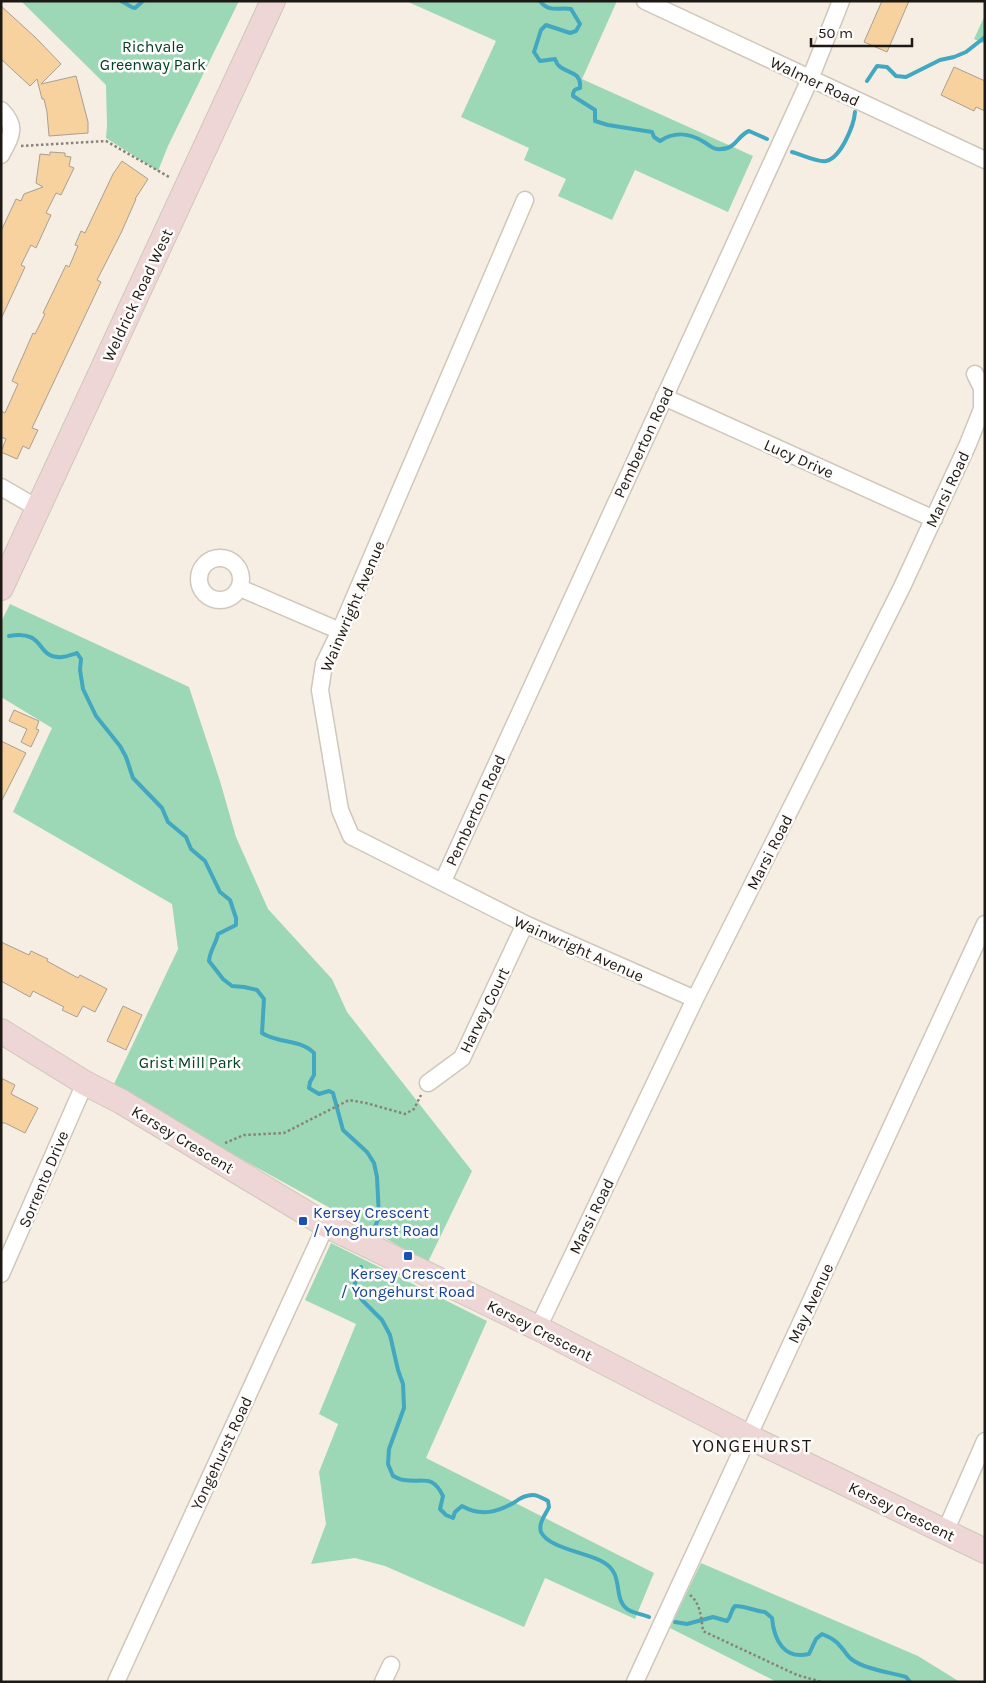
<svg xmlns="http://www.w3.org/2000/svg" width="986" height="1683" viewBox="0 0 986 1683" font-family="Karla,sans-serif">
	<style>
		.green { fill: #9cd8b5 }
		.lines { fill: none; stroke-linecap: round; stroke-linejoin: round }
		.stream { stroke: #42a7c0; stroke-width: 4 }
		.building { fill: #f8d29e; stroke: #a79f94 }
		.street-casing { stroke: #cfc7bc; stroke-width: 19 }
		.secondary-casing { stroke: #cfc7bc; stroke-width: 26 }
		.path { stroke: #88827a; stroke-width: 2.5; stroke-dasharray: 2.5 2.5; stroke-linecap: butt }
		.street { stroke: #fff; stroke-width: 16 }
		.secondary { stroke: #eed5d6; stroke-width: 24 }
		.transit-dot { fill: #1a4fb4; stroke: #fefcfa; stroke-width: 2 }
		.labels { text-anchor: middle; stroke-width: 5; stroke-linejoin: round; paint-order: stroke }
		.park-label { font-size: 16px; fill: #004227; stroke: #fefcfa }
		.street-label { font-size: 16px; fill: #1c1915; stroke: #fefcfa }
		.transit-label { font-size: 16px; fill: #164399; stroke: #fefcfa; text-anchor: start }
		.neighbourhood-label { font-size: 18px; letter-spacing: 1px; fill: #1c1915; stroke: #fefcfa }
	</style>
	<rect width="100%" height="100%" fill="#f7eee3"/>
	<!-- green -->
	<path class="green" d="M 21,1 L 239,1 L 168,146 L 158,171 L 106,138 L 107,125 L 106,85 Z
		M 406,1 L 617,1 L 582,79 L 753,156 L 728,212 L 635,170 L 612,220 L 558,196 L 566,179 L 524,160 L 529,148 L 461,117 L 496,41 Z
		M 985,15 L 985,44 L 974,39 Z
		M 10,604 L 189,687 L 220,781 L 236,837 L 268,909 L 332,979 L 347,1012 L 472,1171 L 428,1262 L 218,1146 L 114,1084 L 178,949 L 172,904 L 13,812 L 52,728 L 1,697 L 1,622 Z
		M 331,1243 L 487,1321 L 426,1458 L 654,1573 L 635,1619 L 545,1578 L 524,1627 L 385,1566 L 355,1558 L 311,1564 L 326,1524 L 319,1472 L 338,1424 L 319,1414 L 356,1324 L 305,1300 Z
		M 701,1563 L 918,1656 L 960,1682 L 777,1682 L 670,1628 Z"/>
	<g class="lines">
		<!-- stream -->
		<path class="stream" d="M 121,1 C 127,3 130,8 135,8 L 143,1
			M 540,1 C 549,13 559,7 571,9 L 580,24 L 576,31 L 570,33 L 546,25 L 541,30 L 534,52 L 540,61 L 555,59 C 560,76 582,67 580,88 C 575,89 573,90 573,96 L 595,110 L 595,121 L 608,125 L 652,132 L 654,137 L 660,141 C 675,131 689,133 704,142 C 710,146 714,150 721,149 C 736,149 738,135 749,131 L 767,139
			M 867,81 L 877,66 L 887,67 L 896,76 L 906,77 L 940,60 L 954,57 L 966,52 L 985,37
			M 792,152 C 800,154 819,163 826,161 C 841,158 854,125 855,112
			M 9,636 C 45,630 36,655 57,657 C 63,658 71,655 77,653 L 81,659 L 80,670 L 83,689 L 96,716 L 120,746 L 126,757 L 133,778 L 162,808 L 168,822 L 186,837 L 191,849 L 205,861 L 220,892 L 230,900 L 236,918 L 236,925 L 218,934 C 216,944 210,950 209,961 L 223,979 L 232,986 L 244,987 L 257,990 L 264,999 L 262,1033 C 279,1044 301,1039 314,1053 L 314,1075 L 310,1082 L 309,1088 L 319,1094 L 329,1091 L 333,1093 L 343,1130 L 367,1152 L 374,1163 L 377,1177 L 379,1217 L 373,1232
			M 361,1267 L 354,1286 L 362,1300 L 382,1320 L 390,1335 L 398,1370 L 403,1384 L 404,1408 L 389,1449 L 388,1464 L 393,1476 C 396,1477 400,1480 404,1480 C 424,1483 432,1474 443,1496 L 440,1509 L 446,1515 L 453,1518 L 455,1512 L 462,1506 C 481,1517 498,1512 515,1502 C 520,1498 526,1495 533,1495 C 538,1495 544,1499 548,1501 L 549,1507 C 546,1514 538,1523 541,1532 C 548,1548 588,1553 603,1562 C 625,1574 612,1597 627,1609 C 632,1613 642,1614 649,1617
			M 675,1622 L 687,1624 L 713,1617 L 727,1621 C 732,1616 730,1611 735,1606 C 746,1606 754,1611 765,1612 L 772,1618 C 774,1640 784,1660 809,1654 L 816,1639 L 822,1634 C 829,1637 836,1640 841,1647 C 846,1652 847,1657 854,1661 C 868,1670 889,1672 906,1677 L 910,1682"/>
	</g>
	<!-- building -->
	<path class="building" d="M 882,1 L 909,1 L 887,52 L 864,42 Z
		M 1,6 L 36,38 L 61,64 L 41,84 L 76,76 L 88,122 L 88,133 L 49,136 L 47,112 L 44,99 L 42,99 L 37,79 L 30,86 L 1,59 Z
		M 954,67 L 985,81 L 985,111 L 976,107 L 974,111 L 941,95 Z
		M 50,152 L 65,153 L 65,156 L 71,157 L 69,166 L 74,168 L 61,195 L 56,193 L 46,213 L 51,215 L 36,248 L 31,245 L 21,265 L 25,267 L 1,319 L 1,231 L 16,199 L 21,201 L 24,194 L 43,187 L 36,183 L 40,154 L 50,155 Z
		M 122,161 L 148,179 L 135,199 L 136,199 L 121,233 L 97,280 L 101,282 L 32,428 L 38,430 L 29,449 L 23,446 L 17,459 L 1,452 L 6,439 L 1,437 L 1,411 L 5,413 L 18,384 L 12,381 L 33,333 L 35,334 L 45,314 L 43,313 L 66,265 L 69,267 L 78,246 L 75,245 L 81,231 L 85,233 L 113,174 Z
		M 14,710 L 39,721 L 36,729 L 39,730 L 31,747 L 21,742 L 27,729 L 9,721 Z
		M 1,741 L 26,753 L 1,802 Z
		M 1,942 L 29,955 L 31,951 L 48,959 L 47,961 L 78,978 L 80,975 L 107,989 L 95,1012 L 83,1006 L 77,1017 L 62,1010 L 64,1007 L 33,991 L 30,997 L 1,981 Z
		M 123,1006 L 142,1015 L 126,1050 L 107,1041 Z
		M 1,1078 L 15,1085 L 11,1094 L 38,1108 L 25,1133 L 5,1123 L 1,1123 Z"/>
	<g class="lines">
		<defs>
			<path id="street" d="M 645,1 L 985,160
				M 1,110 C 18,127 11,136 1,155
				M 525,200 L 340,631 L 324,664 L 320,690 L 340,810 L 351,836 L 525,924 L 695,999
				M 664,397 L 934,519
				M 1,487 L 39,509
				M199 579a21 21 0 1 1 42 0a21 21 0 1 1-42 0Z
				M 240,588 L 340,631
				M 443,881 L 810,79 L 841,1
				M 428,1083 L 462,1058 L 525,924
				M 1,1274 L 85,1083
				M 538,1328 L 695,999 L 902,587 L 968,444 L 982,409 L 982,388 L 975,374
				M 945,1532 L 985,1441
				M 116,1682 L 326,1225
				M 383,1682 L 391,1665
				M 635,1682 L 985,924"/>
			<path id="secondary" d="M 1,588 L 273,1
				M 1,1031 L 85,1083 L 122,1102 L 326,1225 L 538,1328 L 749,1437 L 985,1551"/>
		</defs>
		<!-- street casing -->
		<use href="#street" class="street-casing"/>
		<!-- secondary casing -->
		<use href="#secondary" class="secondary-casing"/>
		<!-- path -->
		<path class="path" d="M 21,146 L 106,141 L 169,177
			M 225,1143 L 244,1135 L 284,1133 L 349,1100 L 366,1103 L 405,1114 L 414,1109 L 421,1095
			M 690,1595 C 701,1604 701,1618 703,1631 L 797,1675 L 822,1682"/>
		<!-- street -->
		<use href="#street" class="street"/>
		<!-- secondary -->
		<use href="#secondary" class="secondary"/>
	</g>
	<!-- markers -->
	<g class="transit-dot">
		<rect x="298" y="1216" width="10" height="10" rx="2.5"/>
		<rect x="403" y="1251" width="10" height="10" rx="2.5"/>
	</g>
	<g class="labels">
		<!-- park labels -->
		<g class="park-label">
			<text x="153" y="52">Richvale<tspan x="153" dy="18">Greenway Park</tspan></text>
			<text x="190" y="1068">Grist Mill Park</text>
		</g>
		<!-- street labels -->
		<g class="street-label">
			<text transform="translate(815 81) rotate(25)" y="6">Walmer Road</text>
			<text transform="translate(137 295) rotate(-65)" y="6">Weldrick Road West</text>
			<text transform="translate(643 442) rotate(-65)" y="6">Pemberton Road</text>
			<text transform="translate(799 458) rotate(24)" y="6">Lucy Drive</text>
			<text transform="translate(947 489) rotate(-65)" y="6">Marsi Road</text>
			<text transform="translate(352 606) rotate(-67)" y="6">Wainwright Avenue</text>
			<text transform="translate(475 810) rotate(-65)" y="6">Pemberton Road</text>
			<text transform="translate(769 852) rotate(-63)" y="6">Marsi Road</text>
			<text transform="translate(579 948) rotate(24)" y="6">Wainwright Avenue</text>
			<text transform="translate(484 1010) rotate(-64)" y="6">Harvey Court</text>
			<text transform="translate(183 1139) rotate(31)" y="6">Kersey Crescent</text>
			<text transform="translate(43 1179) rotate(-67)" y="6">Sorrento Drive</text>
			<text transform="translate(591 1216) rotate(-64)" y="6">Marsi Road</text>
			<text transform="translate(810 1303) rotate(-65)" y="6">May Avenue</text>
			<text transform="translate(540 1330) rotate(27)" y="6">Kersey Crescent</text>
			<text transform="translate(221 1453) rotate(-65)" y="6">Yongehurst Road</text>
			<text transform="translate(902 1511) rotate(26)" y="6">Kersey Crescent</text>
		</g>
		<!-- transit labels -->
		<g class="transit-label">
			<text x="313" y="1218">Kersey Crescent<tspan x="313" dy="18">/ Yonghurst Road</tspan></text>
			<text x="408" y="1279" text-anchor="middle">Kersey Crescent<tspan x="408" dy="18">/ Yongehurst Road</tspan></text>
		</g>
		<!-- neighbourhood labels -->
		<g class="neighbourhood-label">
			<text x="752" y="1452">YONGEHURST</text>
		</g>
	</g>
	<!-- border -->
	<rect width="986" height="1683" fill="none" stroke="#1c1915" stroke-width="5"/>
	<!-- scale -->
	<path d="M811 38v8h101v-8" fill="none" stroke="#1c1915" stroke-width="2.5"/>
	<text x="818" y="38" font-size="15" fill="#1c1915" stroke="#fefcfa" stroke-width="4" paint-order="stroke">50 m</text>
</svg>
